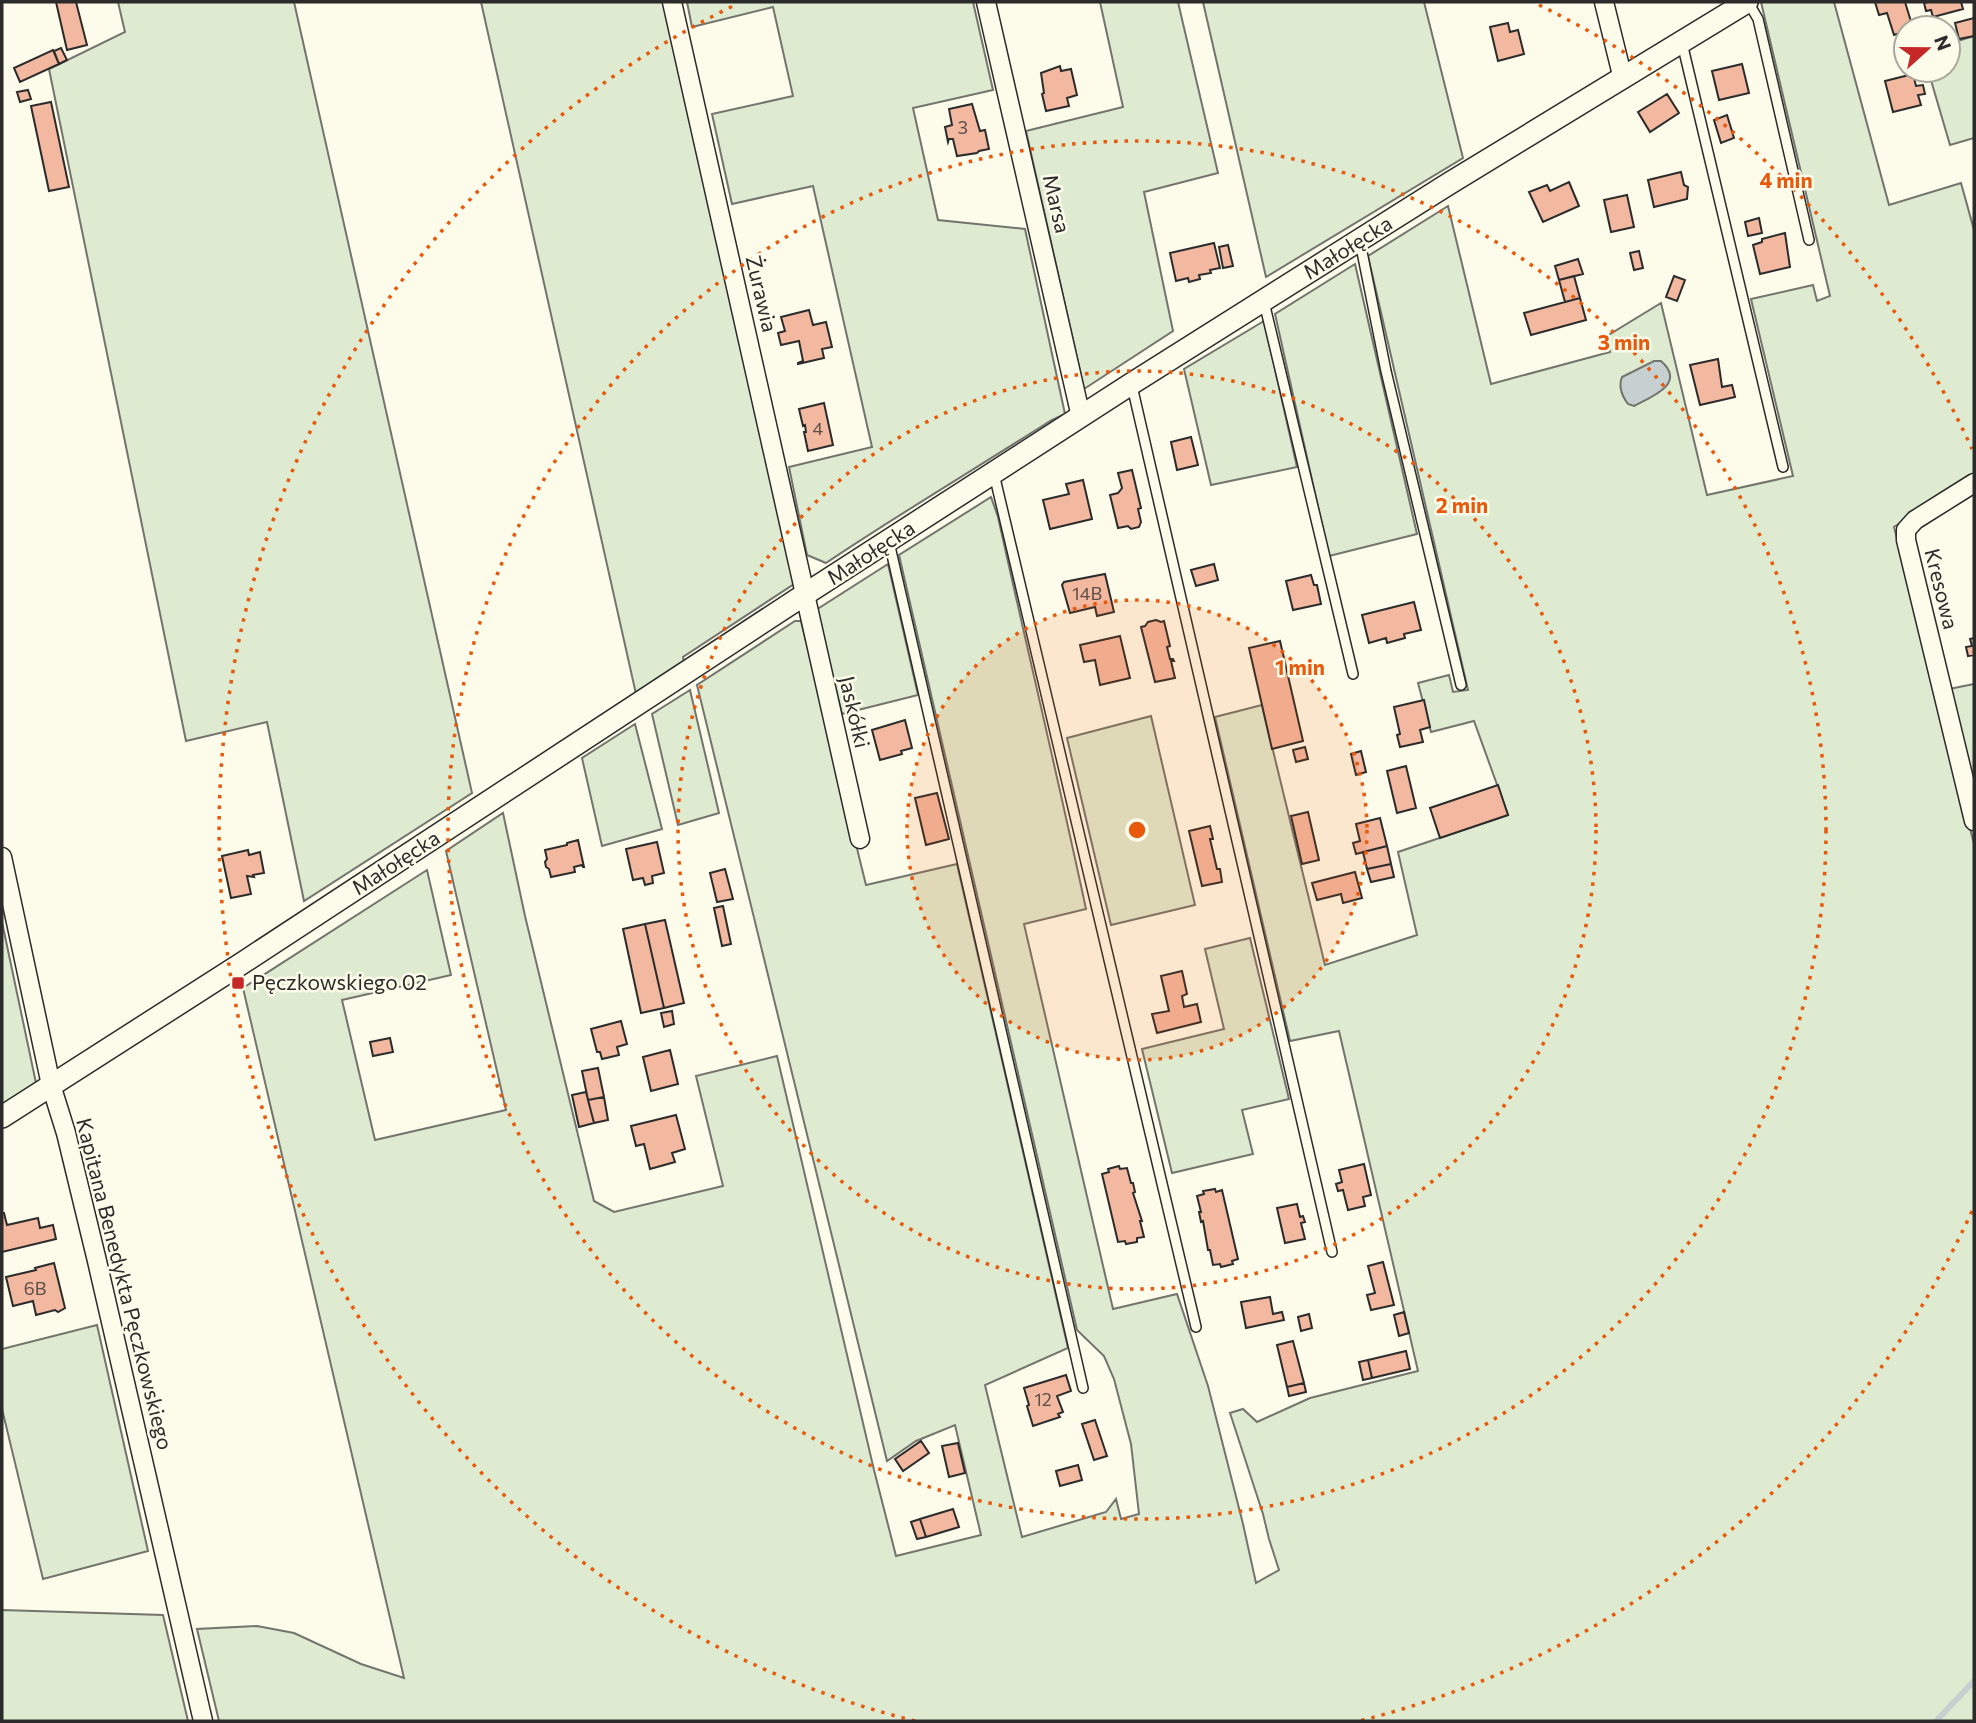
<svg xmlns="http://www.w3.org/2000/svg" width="1976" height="1723" viewBox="0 0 1976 1723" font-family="Commissioner,sans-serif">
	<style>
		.green { fill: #deebd1; stroke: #74746e; stroke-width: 2 }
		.water { fill: #c7d0d0; stroke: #74746e; stroke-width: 2 }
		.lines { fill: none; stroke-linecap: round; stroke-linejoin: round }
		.stream { stroke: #c7d0d0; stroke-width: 6 }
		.building { fill: #f2b8a0; stroke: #2b2b2b; stroke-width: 2 }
		.service-casing { stroke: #2b2b2b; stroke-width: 12 }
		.minor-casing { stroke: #2b2b2b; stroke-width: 21 }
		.tertiary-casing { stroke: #2b2b2b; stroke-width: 24 }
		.service { stroke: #fdfbea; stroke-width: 9 }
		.minor { stroke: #fdfbea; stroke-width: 18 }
		.tertiary { stroke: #fdfbea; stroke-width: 21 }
		.ring { fill: none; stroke: #e8590c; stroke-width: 3.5; stroke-dasharray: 3.5 7 }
		.poi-dot { fill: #c62828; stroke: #fdfbea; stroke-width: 2.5 }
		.labels { text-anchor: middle; stroke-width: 5; stroke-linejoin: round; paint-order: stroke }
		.number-label { font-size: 18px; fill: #5d4e48 }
		.street-label { font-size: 21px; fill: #2b2b2b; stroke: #fdfbea }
		.poi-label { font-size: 21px; fill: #2b2b2b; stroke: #fdfbea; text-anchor: start }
		.centre { fill: #e8590c; stroke: #fdfbea; stroke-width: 3.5 }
		.ring-label { font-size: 21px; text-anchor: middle; font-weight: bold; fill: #e8590c; stroke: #fdfbea; stroke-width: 5; stroke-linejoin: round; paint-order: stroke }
	</style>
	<rect width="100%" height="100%" fill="#fdfbea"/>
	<!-- green -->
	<path class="green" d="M 118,2 L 294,2 L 472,793 L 304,901 L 267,722 L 186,741 L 49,69 L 125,32 Z
		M 481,2 L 663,2 L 794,584 L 683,657 L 684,663 L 636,694 Z
		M 687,2 L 973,2 L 993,90 L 913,108 L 938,220 L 1025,229 L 1065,414 L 1050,421 C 975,469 899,514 826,563 L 807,555 L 789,467 L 872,447 L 813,186 L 732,204 L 712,114 L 793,96 L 773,7 L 692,27 Z
		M 1100,2 L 1178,2 L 1218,173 L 1144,192 L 1173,331 L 1084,389 L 1026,131 L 1123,107 Z
		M 1203,2 L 1424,2 L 1463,158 L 1266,277 Z
		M 1761,2 L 1834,2 L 1889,205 L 1961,183 L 1974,230 L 1974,477 L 1894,527 L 1974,844 L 1974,1721 L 219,1721 L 197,1629 L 257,1626 L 294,1633 L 361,1664 L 404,1678 L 243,988 L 427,870 L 451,975 L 342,1000 L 375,1140 L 506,1110 L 446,851 L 503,813 L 525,916 L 594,1201 L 614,1212 L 723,1186 L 696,1076 L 777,1056 L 874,1470 L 896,1556 L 981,1535 L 955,1425 L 916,1441 L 887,1461 L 697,685 L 795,621 L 801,621 L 866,885 L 957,864 L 1068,1348 L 985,1385 L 1022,1537 L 1106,1512 L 1116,1499 L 1121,1519 L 1139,1514 L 1131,1444 L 1114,1379 L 1104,1356 L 1077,1330 L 899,555 L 991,497 L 998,517 C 1027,648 1058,778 1086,909 L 1024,924 L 1113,1309 L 1177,1294 L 1208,1386 L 1243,1524 L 1256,1583 L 1279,1570 L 1269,1539 L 1263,1514 L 1230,1413 L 1243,1409 L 1257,1422 L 1310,1398 L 1418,1371 L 1339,1031 L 1290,1041 L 1215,717 L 1262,705 L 1325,965 L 1417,935 L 1398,852 L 1508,815 L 1474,721 L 1431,732 L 1418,683 L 1449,675 L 1453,692 L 1468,690 L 1368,256 L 1448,206 L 1491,384 L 1610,352 L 1607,336 L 1661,303 L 1707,495 L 1793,476 L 1751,299 L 1813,285 L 1817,301 L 1830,296 Z
		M 1974,36 L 1974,138 L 1950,145 L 1928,70 L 1948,70 L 1948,44 Z
		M 1355,264 L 1417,534 L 1329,556 L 1275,314 Z
		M 1264,321 L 1297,467 L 1211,485 L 1184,369 Z
		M 888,564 L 918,695 L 842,714 L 816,610 Z
		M 1974,684 L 1974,790 L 1949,689 Z
		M 690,690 L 719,813 L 678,825 L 652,714 Z
		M 1151,716 L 1195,905 L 1111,925 L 1067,738 Z
		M 635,724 L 662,829 L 602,846 L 582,758 Z
		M 2,922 L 36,1083 L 2,1105 Z
		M 1250,938 L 1289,1099 L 1242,1110 L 1253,1154 L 1172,1173 L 1142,1049 L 1224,1029 L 1205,949 Z
		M 97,1325 L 148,1551 L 43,1579 L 2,1409 L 2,1349 Z
		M 2,1610 L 163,1615 L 188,1721 L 2,1721 Z"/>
	<!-- water -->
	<path class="water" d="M 1654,361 L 1661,361 C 1687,384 1651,397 1634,406 L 1628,404 C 1622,396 1618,387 1622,377 Z"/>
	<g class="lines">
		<!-- stream -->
		<path class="stream" d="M 1936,1721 L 1974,1681"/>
	</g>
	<!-- building -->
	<path class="building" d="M 56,2 L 76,2 L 87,45 L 67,50 Z
		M 1875,2 L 1905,2 L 1913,28 L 1906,28 L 1906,31 L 1894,35 L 1887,13 L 1879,15 Z
		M 1929,2 L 1961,2 L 1963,9 L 1933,17 L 1931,10 L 1926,11 L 1924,3 Z
		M 1974,18 L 1974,36 L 1959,39 L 1955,23 Z
		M 1508,23 L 1510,32 L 1518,30 L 1524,54 L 1498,61 L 1490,27 Z
		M 61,48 L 67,60 L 59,64 L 54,51 Z
		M 53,50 L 59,64 L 20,82 L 14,68 Z
		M 1742,64 L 1749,93 L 1719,100 L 1712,71 Z
		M 1060,66 L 1061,71 L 1071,69 L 1077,95 L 1067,98 L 1069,106 L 1046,111 L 1042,94 L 1044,93 L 1041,73 Z
		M 1913,74 L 1916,86 L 1923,85 L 1925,94 L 1918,95 L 1921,105 L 1893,112 L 1885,81 Z
		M 28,90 L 31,99 L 20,102 L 17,92 Z
		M 1667,94 L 1679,113 L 1650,132 L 1638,112 Z
		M 51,102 L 69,187 L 49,191 L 31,106 Z
		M 972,104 L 980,131 L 985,130 L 989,149 L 979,151 L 977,153 L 957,156 L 953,139 L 949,139 L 948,142 L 945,127 L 952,125 L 949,109 Z
		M 1727,115 L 1734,138 L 1721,143 L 1714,120 Z
		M 1681,172 L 1684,185 L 1688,187 L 1687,199 L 1654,207 L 1648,180 Z
		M 1569,182 L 1579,206 L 1543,222 L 1529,192 L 1547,185 L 1550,191 Z
		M 1627,195 L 1634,227 L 1611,232 L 1604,200 Z
		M 1759,218 L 1762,233 L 1748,236 L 1745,222 Z
		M 1785,233 L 1790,267 L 1760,274 L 1753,245 L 1762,242 L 1762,239 Z
		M 1214,243 L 1220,268 L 1210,270 L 1211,273 L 1199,275 L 1200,279 L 1189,282 L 1188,278 L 1176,281 L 1170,253 Z
		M 1228,245 L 1233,266 L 1223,268 L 1219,247 Z
		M 1639,251 L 1643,268 L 1634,270 L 1630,253 Z
		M 1578,259 L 1583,274 L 1559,280 L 1555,266 Z
		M 1574,276 L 1580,298 L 1565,302 L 1559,280 Z
		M 1674,276 L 1685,280 L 1677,301 L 1666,297 Z
		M 1580,298 L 1586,320 L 1531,335 L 1524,313 Z
		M 809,310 L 813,325 L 826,322 L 832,347 L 822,349 L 824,358 L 798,364 L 798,363 L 803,361 L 799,341 L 781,345 L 778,333 L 785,331 L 781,317 Z
		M 1718,359 L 1722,387 L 1732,385 L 1735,397 L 1700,405 L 1690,365 Z
		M 824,403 L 833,445 L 808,451 L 804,432 L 806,432 L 805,425 L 803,426 L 799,409 Z
		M 1191,437 L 1198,465 L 1177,470 L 1171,442 Z
		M 1132,470 L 1141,508 L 1138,509 L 1141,522 L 1139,527 L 1131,529 L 1128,526 L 1118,528 L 1110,495 L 1118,493 L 1122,488 L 1118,473 Z
		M 1083,480 L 1092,519 L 1050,529 L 1043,500 L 1069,494 L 1066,484 Z
		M 1214,564 L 1218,580 L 1196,586 L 1191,570 Z
		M 1105,574 L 1114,612 L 1097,616 L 1095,607 L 1070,613 L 1062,585 L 1064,582 Z
		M 1311,575 L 1314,585 L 1317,585 L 1321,604 L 1293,610 L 1286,581 Z
		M 1414,602 L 1421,630 L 1404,634 L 1405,638 L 1387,643 L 1386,638 L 1369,643 L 1362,615 Z
		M 1156,620 L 1161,622 L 1164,621 L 1170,646 L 1167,647 L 1170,659 L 1173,659 L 1174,661 L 1171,661 L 1175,678 L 1155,682 L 1141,627 L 1145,626 L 1148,622 Z
		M 1120,636 L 1130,678 L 1100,685 L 1095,660 L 1084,662 L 1080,645 Z
		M 1974,638 L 1974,657 L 1974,655 L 1968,656 L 1966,647 L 1972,646 L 1970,639 Z
		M 1280,641 L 1303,741 L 1272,749 L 1249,648 Z
		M 1424,700 L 1430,727 L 1420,730 L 1423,742 L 1400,747 L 1397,735 L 1400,734 L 1394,707 Z
		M 905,720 L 912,748 L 901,751 L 902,754 L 880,760 L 872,730 Z
		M 1305,747 L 1308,759 L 1296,762 L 1293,750 Z
		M 1361,751 L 1366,772 L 1356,775 L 1351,754 Z
		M 1406,766 L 1416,808 L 1397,813 L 1387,771 Z
		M 1498,785 L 1508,815 L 1440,838 L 1430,808 Z
		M 937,793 L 949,839 L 926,845 L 915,798 Z
		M 1308,812 L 1319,860 L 1302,864 L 1291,816 Z
		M 1380,818 L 1387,846 L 1356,854 L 1353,843 L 1360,841 L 1356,824 Z
		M 1210,826 L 1213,839 L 1210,839 L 1217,869 L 1220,869 L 1222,882 L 1202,886 L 1189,831 Z
		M 578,840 L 584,867 L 583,867 L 582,865 L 574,867 L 575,872 L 551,877 L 549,869 L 546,867 L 545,862 L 547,859 L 545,850 L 567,845 L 567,843 Z
		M 657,842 L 664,873 L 652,876 L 653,883 L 645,885 L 643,878 L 633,880 L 626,849 Z
		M 1387,846 L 1391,864 L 1367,869 L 1363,852 Z
		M 248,850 L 249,855 L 260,852 L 264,873 L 253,875 L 254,877 L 247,876 L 251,894 L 231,898 L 222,856 Z
		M 1391,864 L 1394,877 L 1371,882 L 1367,869 Z
		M 725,869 L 733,899 L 717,902 L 710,873 Z
		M 1355,872 L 1362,898 L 1343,903 L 1341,894 L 1317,900 L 1312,883 Z
		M 723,906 L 731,944 L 722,946 L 714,908 Z
		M 665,920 L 684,1003 L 664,1008 L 645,924 Z
		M 645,924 L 664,1008 L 641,1013 L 623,929 Z
		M 1182,971 L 1187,994 L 1182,996 L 1184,1007 L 1197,1004 L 1201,1022 L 1157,1033 L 1152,1014 L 1169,1011 L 1161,976 Z
		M 672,1011 L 674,1024 L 664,1027 L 661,1013 Z
		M 621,1021 L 627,1044 L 617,1047 L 619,1055 L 602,1059 L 600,1052 L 597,1052 L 591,1029 Z
		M 390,1038 L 393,1052 L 373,1056 L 370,1042 Z
		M 670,1050 L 678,1084 L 651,1091 L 643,1057 Z
		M 598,1068 L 604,1097 L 588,1100 L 582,1071 Z
		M 586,1092 L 594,1123 L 579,1127 L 572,1095 Z
		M 604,1097 L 608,1120 L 594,1123 L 588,1100 Z
		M 676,1115 L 685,1149 L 672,1153 L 675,1162 L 650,1169 L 644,1144 L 636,1146 L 631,1126 Z
		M 1364,1164 L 1371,1195 L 1363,1197 L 1365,1206 L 1348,1210 L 1343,1190 L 1338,1191 L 1336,1184 L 1342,1182 L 1339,1170 Z
		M 1119,1166 L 1120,1169 L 1127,1168 L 1131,1183 L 1133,1183 L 1135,1192 L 1133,1193 L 1142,1221 L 1140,1221 L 1144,1237 L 1137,1238 L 1137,1242 L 1126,1244 L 1125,1241 L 1118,1242 L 1102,1174 L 1109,1172 L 1108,1169 Z
		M 1215,1189 L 1216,1192 L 1222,1190 L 1238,1259 L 1232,1261 L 1233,1264 L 1221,1267 L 1220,1264 L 1213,1265 L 1210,1250 L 1208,1250 L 1203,1221 L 1201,1222 L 1199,1212 L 1201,1212 L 1197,1196 L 1204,1194 L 1203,1191 Z
		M 1297,1204 L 1300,1217 L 1303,1216 L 1305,1222 L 1301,1223 L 1305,1239 L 1285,1243 L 1277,1208 Z
		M 2,1213 L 4,1213 L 7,1225 L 38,1218 L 40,1228 L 53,1225 L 56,1239 L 2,1252 Z
		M 1383,1262 L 1394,1305 L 1371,1310 L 1367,1295 L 1375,1293 L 1368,1266 Z
		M 54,1263 L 65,1308 L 58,1312 L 55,1310 L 36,1315 L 33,1301 L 13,1306 L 6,1277 L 36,1270 L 35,1268 Z
		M 1270,1297 L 1273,1314 L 1282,1312 L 1284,1320 L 1246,1328 L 1241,1302 Z
		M 1404,1312 L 1409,1333 L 1399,1336 L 1394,1315 Z
		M 1309,1314 L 1312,1328 L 1301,1331 L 1298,1317 Z
		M 1293,1341 L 1304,1383 L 1287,1387 L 1277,1345 Z
		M 1406,1351 L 1410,1369 L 1372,1378 L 1368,1360 Z
		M 1368,1360 L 1372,1378 L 1363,1380 L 1359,1362 Z
		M 1066,1375 L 1071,1391 L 1057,1396 L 1063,1412 L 1058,1414 L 1060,1417 L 1033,1426 L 1027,1406 L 1029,1405 L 1024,1388 Z
		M 1304,1383 L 1306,1392 L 1289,1396 L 1287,1387 Z
		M 1095,1420 L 1107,1456 L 1094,1460 L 1082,1424 Z
		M 921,1441 L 929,1453 L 903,1471 L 895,1459 Z
		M 958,1443 L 965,1473 L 949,1477 L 942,1446 Z
		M 1078,1465 L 1082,1480 L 1060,1486 L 1056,1471 Z
		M 953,1509 L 959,1527 L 926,1537 L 920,1519 Z
		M 920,1519 L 926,1537 L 917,1539 L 911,1522 Z"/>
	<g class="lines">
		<defs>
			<path id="service" d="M 1748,2 L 1758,19 L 1809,240
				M 1682,43 L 1783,467
				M 1360,242 L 1386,371 L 1461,685
				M 1264,302 L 1353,674
				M 1132,386 L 1332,1252
				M 994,474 L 1196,1327
				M 889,542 L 1083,1388"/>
			<path id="minor" d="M 672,2 L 860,839
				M 986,2 L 1081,417
				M 1604,2 L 1623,79
				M 1974,483 L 1915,520 L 1906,530 L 1906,540 L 1974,821
				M 2,857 L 51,1085 L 66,1133 L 97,1261 L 203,1721"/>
			<path id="tertiary" d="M 2,1117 L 244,962 L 804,595 L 1131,384 L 1450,183 L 1747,2"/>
		</defs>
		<!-- service casing -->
		<use href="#service" class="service-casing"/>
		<!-- minor casing -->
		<use href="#minor" class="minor-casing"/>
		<!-- tertiary casing -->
		<use href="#tertiary" class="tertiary-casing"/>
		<!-- service -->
		<use href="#service" class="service"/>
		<!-- minor -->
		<use href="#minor" class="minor"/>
		<!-- tertiary -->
		<use href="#tertiary" class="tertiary"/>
	</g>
	<!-- distance rings -->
	<circle cx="1137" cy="830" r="230" fill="#e8590c" fill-opacity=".12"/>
	<g class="ring">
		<circle cx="1137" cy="830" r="230"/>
		<circle cx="1137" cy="830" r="459"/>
		<circle cx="1137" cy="830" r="689"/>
		<path d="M1972 1211A918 918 0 0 1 1359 1721M915 1721A918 918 0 0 1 735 5M1539 5A918 918 0 0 1 1972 449"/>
	</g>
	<!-- markers -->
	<rect class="poi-dot" x="231" y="976" width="14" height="14" rx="3.5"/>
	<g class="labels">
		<!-- number labels -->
		<g class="number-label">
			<text x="963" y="134">3</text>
			<text x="818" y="435">4</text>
			<text x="1087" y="600">14B</text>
			<text x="35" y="1295">6B</text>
			<text x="1043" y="1406">12</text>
		</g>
		<!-- street labels -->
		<g class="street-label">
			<text transform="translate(1056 204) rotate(77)" y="7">Marsa</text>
			<text transform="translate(1348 248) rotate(-32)" y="7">Małołęcka</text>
			<text transform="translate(761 294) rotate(77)" y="7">Żurawia</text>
			<text transform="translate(871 553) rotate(-33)" y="7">Małołęcka</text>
			<text transform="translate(1941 589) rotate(76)" y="7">Kresowa</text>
			<text transform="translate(854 712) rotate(77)" y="7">Jaskółki</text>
			<text transform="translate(396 863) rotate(-33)" y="7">Małołęcka</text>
			<text transform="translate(124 1284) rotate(76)" y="7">Kapitana Benedykta Pęczkowskiego</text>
		</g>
		<!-- poi labels -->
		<g class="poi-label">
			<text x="252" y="990">Pęczkowskiego 02</text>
		</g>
	</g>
	<circle cx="1137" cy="830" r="10" class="centre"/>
	<g class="ring-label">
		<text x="1786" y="188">4 min</text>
		<text x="1624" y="350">3 min</text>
		<text x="1462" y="513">2 min</text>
		<text x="1300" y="675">1 min</text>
	</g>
	<!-- border -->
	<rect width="1976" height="1723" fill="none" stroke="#2b2b2b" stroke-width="7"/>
	<!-- north arrow -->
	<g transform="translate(1927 49) rotate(69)"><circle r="33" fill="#fdfbea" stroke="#a9a89e" stroke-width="2"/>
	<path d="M0-5L12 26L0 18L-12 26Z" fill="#c62828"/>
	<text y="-10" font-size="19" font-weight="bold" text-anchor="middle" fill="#2b2b2b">N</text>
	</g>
</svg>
